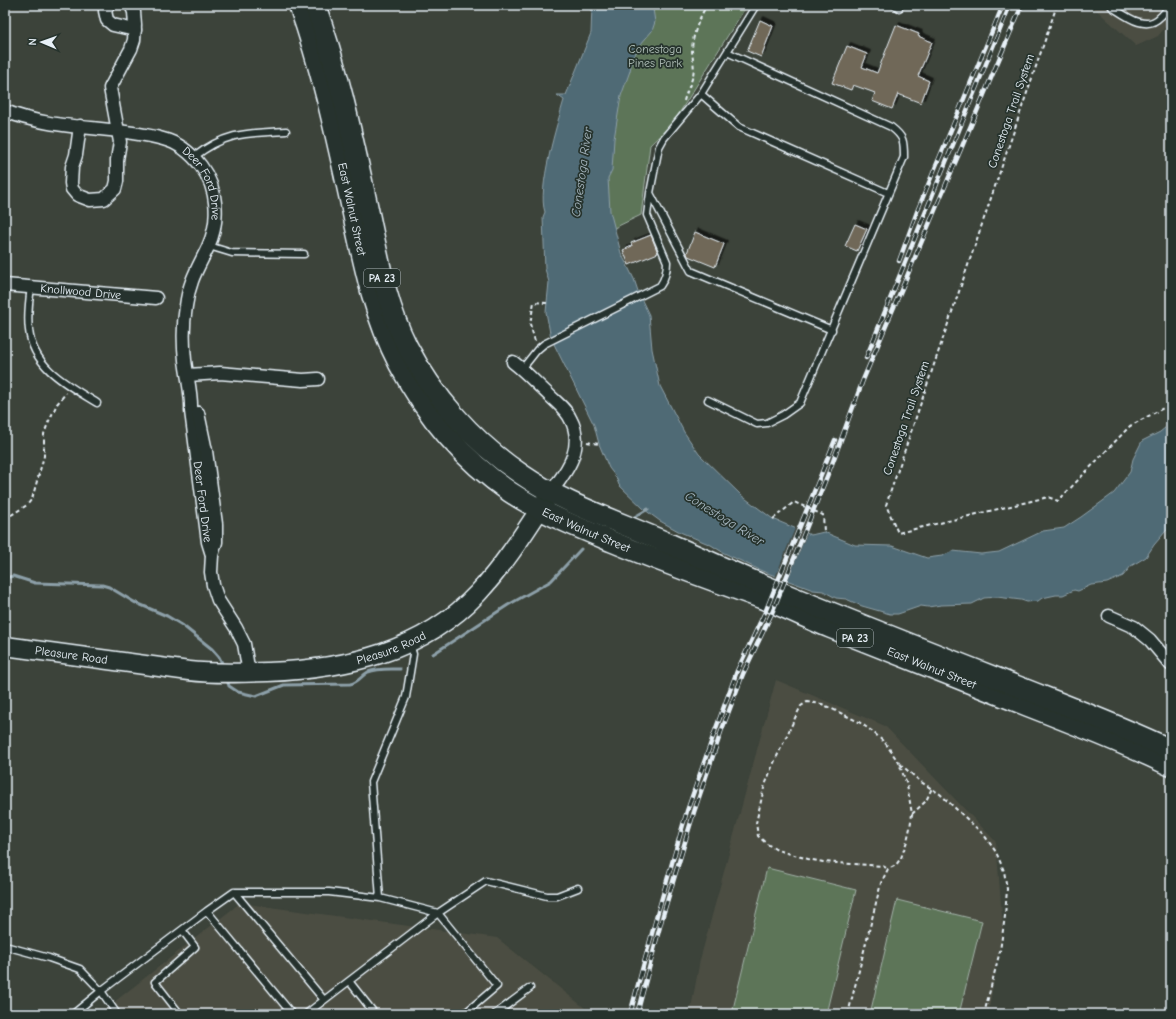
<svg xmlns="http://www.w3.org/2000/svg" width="1176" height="1019" viewBox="0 0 1176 1019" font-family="'Comic Neue',sans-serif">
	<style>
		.built { fill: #4c4e43 }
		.green { fill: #5d7458; stroke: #a2b2a8 }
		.water { fill: #506a75; stroke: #8da0a9 }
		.pier { fill: #3c433a }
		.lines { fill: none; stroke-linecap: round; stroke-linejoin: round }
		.stream { stroke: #8da0a9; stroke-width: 3 }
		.building { fill: #706858; stroke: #e8f1f8; filter: url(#shadow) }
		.lane-casing { stroke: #e8f1f8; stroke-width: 9 }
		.street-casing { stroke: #e8f1f8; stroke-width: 15 }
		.secondary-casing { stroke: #e8f1f8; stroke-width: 21 }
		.primary-casing { stroke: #e8f1f8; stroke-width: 23 }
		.path { stroke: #e8f1f8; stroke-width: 2; stroke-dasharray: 4 3; stroke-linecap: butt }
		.lane { stroke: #26332d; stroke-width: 6 }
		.street { stroke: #26332d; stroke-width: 12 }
		.secondary { stroke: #26332d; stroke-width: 18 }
		.primary { stroke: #26332d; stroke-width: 20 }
		.rail-casing { stroke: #e8f1f8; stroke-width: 4.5 }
		.rail { stroke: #26332d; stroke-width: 3; stroke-dasharray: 9; stroke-linecap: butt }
		.labels { text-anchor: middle; stroke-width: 3.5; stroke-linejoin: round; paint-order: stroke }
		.shield { fill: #26332d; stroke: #aeb8bb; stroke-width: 1 }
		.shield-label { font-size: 11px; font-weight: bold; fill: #e8f1f8 }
		.park-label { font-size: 12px; fill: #b0bfb8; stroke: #26332d }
		.street-label { font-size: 12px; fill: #e8f1f8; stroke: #26332d }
		.water-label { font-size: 13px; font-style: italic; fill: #abbbc4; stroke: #26332d }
	</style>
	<defs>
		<filter id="shadow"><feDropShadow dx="3.5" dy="-3.5" stdDeviation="0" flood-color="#0009"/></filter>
	</defs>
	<rect width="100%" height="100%" fill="#3c433a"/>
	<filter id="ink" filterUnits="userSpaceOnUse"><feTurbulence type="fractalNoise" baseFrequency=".025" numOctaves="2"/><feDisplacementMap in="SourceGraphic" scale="8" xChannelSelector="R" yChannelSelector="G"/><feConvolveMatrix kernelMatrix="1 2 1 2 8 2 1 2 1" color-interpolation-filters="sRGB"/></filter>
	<g filter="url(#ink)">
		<!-- built -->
		<path class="built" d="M 1091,5 L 1171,5 L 1171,20 L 1158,36 L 1136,46 Z
			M 776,680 L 885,726 L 996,842 L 1003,929 L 988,1014 L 690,1014 L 700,960 Z
			M 240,903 L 497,938 L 592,1014 L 99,1014 Z"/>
		<!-- green -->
		<path class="green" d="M 612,5 L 747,5 L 673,123 L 650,145 L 641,215 L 581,244 Z
			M 767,868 L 856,890 L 826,1014 L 751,1014 L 733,1009 Z
			M 897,900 L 982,921 L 959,1014 L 870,1014 Z"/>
		<!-- water -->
		<path class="water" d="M 592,5 L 656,5 L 653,9 L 655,22 L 652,31 L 640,45 L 632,60 L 630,71 L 621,96 L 614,139 L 612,170 L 608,178 L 610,211 L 621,253 L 634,279 L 639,294 L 649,315 L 652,349 L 660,386 L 684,432 L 699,454 L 742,496 L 773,519 L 811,535 L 824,532 L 855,545 L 892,546 L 927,558 L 942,556 L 953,551 L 981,554 L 999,552 L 1043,531 L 1064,528 L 1081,517 L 1114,493 L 1130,472 L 1133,459 L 1142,441 L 1160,432 L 1171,423 L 1171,525 L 1154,545 L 1146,557 L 1131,566 L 1123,576 L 1107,583 L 1091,585 L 1078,591 L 1074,590 L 1063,595 L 1056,595 L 1042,598 L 1038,601 L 1027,602 L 1021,600 L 997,597 L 984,598 L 972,604 L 941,605 L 928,607 L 921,606 L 898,614 L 890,614 L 862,606 L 846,599 L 836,598 L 823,591 L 813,590 L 762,571 L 724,553 L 711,545 L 680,532 L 660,521 L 645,510 L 619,485 L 616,477 L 609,468 L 599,444 L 594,425 L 551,338 L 546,312 L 549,282 L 545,269 L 543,217 L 545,212 C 537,190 557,124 564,100 L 557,95 L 566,95 L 591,33 Z"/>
		<!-- pier -->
		<path class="pier" d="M 796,526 L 808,531 L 787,582 L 775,578 Z"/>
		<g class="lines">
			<!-- stream -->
			<path class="stream" d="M 631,519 L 648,509
				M 5,578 L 13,576 L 35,583 L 102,585 L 109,587 L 134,602 L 167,616 L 182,625 L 212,649 L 219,657 L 224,667
				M 433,654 L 508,605 L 551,581 L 581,549
				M 227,680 L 229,686 L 238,692 L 256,696 L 284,685 L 350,684 C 358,683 361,676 368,672 C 378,668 389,669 400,669"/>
		</g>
		<!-- building -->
		<path class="building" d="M 760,20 L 773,26 L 761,57 L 747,51 Z
			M 896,25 L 919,34 L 918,36 L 932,42 L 918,76 L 929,81 L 921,103 L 898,94 L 892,109 L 872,101 L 875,93 L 853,85 L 851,90 L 832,83 L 847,46 L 867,54 L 862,67 L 877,73 Z
			M 855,224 L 867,229 L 857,251 L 845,246 Z
			M 695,232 L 724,244 L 715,267 L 688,256 L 687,253 Z
			M 651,235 L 658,253 L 629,265 L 623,250 L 632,246 L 631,243 Z"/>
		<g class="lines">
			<defs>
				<path id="lane" d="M 894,5 L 899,8
					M 1111,5 L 1112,7 C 1126,16 1146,32 1160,17 C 1164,14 1167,9 1170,5
					M 701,94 L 739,127 L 888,193
					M 194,157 C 226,132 247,133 286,131
					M 650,193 L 691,271 L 832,330
					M 209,246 L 232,253 L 304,254
					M 31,287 C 29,301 27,316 29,330 C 33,368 68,385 97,403
					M 522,369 L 537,350 L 544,344 L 660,286 C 665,279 667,271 667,262 L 647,215 L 650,193 L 659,147 L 664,138 L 701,94 L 756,5
					M 708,400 L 757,424 L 767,423 L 783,415 L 800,403 L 904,157 C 904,141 904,137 891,127 L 727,52
					M 234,892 L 324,1000
					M 380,898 L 371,782 L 406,697 L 413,654 L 410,644
					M 207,911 L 292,1014
					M 5,946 L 49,958 L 80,969 L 101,991 L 207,911 L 234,892 L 329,892 L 380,898 L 438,913 L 497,986 L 464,1014
					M 349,981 L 438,913 L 486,881 L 547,896 L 557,896 L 578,888
					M 73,1014 L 101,991 L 117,1014
					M 180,1014 L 155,982 L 195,947 L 182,930
					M 306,1014 L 349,981 L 375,1014
					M 495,1014 L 530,988"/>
				<g id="street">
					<path d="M 108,5 L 105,11 L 107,20 L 113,25 L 135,30"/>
					<path id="s1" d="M 5,111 C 54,131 111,125 163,139 C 179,143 191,153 201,166 C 218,189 220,221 208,247 C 198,268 189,281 186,306 C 183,324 183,342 185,360 C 187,378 192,394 191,411 L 208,542 L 212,555"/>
					<path d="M 80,126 L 76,155 L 72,167 L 71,183 L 72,189 L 77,195 L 90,200 L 104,199 L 115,189 L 117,181 L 117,160 L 120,142 L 110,88 L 131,49 L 134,40 L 135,25 L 134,12 L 131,5"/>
					<path id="s2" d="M 5,285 L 156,298"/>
					<path d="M 513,362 C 526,372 537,384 549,395 C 557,403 567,410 571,420 C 577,431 577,445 573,456 C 569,469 559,481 551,492"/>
					<path d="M 188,375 L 220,373 L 303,380 L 318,379"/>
					<path d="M 198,413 L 206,451 L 216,524 L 216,542 L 212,555 L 211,572 L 213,585 L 218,600 L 236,628 L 244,644 L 249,673"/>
					<path d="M 1109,616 L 1134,627 L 1150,640 L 1171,665"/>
				</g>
				<g id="secondary">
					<path id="s3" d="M 5,646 L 189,671 C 215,674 241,673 268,672 C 345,669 423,652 478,593 C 506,563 528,527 551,492"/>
				</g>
				<g id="primary">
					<path id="s4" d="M 299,5 C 321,67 335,131 349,195 C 362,254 371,310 399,364 C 426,416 462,459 510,492 C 542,513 577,527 613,542 C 661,562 711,580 761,598 C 784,607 807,618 831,628 C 874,645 917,662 960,679 C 1031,708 1103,733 1171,766"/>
					<path d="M 315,5 C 339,71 353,140 368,209 C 378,255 385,303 407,346 C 433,396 473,442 521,474 C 567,506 621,522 672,545 C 702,558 732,572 763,585 C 841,617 920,648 999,679 C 1056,702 1115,723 1171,750"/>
				</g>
			</defs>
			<!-- lane casing -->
			<use href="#lane" class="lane-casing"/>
			<!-- street casing -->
			<use href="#street" class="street-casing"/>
			<!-- secondary casing -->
			<use href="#secondary" class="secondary-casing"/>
			<!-- primary casing -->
			<use href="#primary" class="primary-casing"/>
			<!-- path -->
			<path class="path" d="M 1057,5 L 886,505 L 898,533 L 1048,497 L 1058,501 L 1130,426 L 1167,406 L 1171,399
				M 684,101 C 686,92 691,84 693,75 C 695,66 692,58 692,49 C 693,34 699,18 707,5
				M 535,341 L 530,324 L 534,302 L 547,303
				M 587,442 L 599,444
				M 5,519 L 27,505 L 32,499 L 44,456 L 44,434 L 48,423 L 57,404 L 66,393
				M 773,519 L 794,502 L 823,515 L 824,532
				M 900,764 L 921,782 L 940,794 L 984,835 L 996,852 L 1004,871 L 1007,889 L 1005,916 L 1000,951 L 984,1014
				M 912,814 L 926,801 L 932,788
				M 848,1014 L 881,883 L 888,869 L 896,865 L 901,858 L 907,841 L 910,828 L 912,814 L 907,785 L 899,763 L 886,744 L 873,732 L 859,722 L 822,704 L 807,702 L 801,706 L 795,718 L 772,767 L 764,788 L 756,823 L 758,836 L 767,844 L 777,850 L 808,859 L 823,862 L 883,866 L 888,869"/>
			<!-- lane -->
			<use href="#lane" class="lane"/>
			<!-- street -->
			<use href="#street" class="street"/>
			<!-- secondary -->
			<use href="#secondary" class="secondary"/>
			<!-- primary -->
			<use href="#primary" class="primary"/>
			<defs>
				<path id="rail" d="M 899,261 L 918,209 L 1003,5
					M 866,358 L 1010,5
					M 630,1014 L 657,915 L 687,811 L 715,731 L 737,671 L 766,610 L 835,440
					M 637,1014 L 663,915 L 694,812 L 721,732 L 743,674 L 772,613 L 832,464 L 863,380 L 1022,5"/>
			</defs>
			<!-- rail casing -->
			<use href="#rail" class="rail-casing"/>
			<!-- rail -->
			<use href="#rail" class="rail"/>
		</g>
	</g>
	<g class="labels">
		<!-- shield labels -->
		<g class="shield">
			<rect x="364" y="269" width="36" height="18" rx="3"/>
			<rect x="837" y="629" width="36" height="18" rx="3"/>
		</g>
		<g class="shield-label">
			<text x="382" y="282">PA 23</text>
			<text x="855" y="642">PA 23</text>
		</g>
		<!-- park labels -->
		<g class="park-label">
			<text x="655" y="53">Conestoga<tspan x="655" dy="14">Pines Park</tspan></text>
		</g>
		<!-- street labels -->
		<g class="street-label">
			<text transform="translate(1011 111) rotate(-71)" y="4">Conestoga Trail System</text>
			<text dy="4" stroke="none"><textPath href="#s1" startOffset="225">Deer Ford Drive</textPath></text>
			<text dy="4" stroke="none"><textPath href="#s4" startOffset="211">East Walnut Street</textPath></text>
			<text dy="4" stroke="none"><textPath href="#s2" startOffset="76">Knollwood Drive</textPath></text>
			<text transform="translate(906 418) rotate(-71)" y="4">Conestoga Trail System</text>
			<text dy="4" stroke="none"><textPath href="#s1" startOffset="554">Deer Ford Drive</textPath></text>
			<text dy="4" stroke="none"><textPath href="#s4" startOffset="630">East Walnut Street</textPath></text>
			<text dy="4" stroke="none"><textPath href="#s3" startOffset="391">Pleasure Road</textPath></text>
			<text dy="4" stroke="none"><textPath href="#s3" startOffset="67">Pleasure Road</textPath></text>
			<text dy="4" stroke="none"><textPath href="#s4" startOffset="1002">East Walnut Street</textPath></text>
		</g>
		<!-- water labels -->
		<g class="water-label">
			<text transform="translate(581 172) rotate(-82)" y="5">Conestoga River</text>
			<text transform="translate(725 518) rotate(32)" y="5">Conestoga River</text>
		</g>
	</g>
	<!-- margin -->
	<rect width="1176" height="1019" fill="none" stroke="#26332d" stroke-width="20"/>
	<rect x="10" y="10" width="1156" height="999" fill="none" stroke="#e8f1f8" stroke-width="1.5" filter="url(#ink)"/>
	<!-- north arrow -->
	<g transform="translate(42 42) rotate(272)" stroke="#26332d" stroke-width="3" paint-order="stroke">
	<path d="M0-3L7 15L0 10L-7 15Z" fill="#e8f1f8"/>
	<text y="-6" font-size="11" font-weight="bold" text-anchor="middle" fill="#e8f1f8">N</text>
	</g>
</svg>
